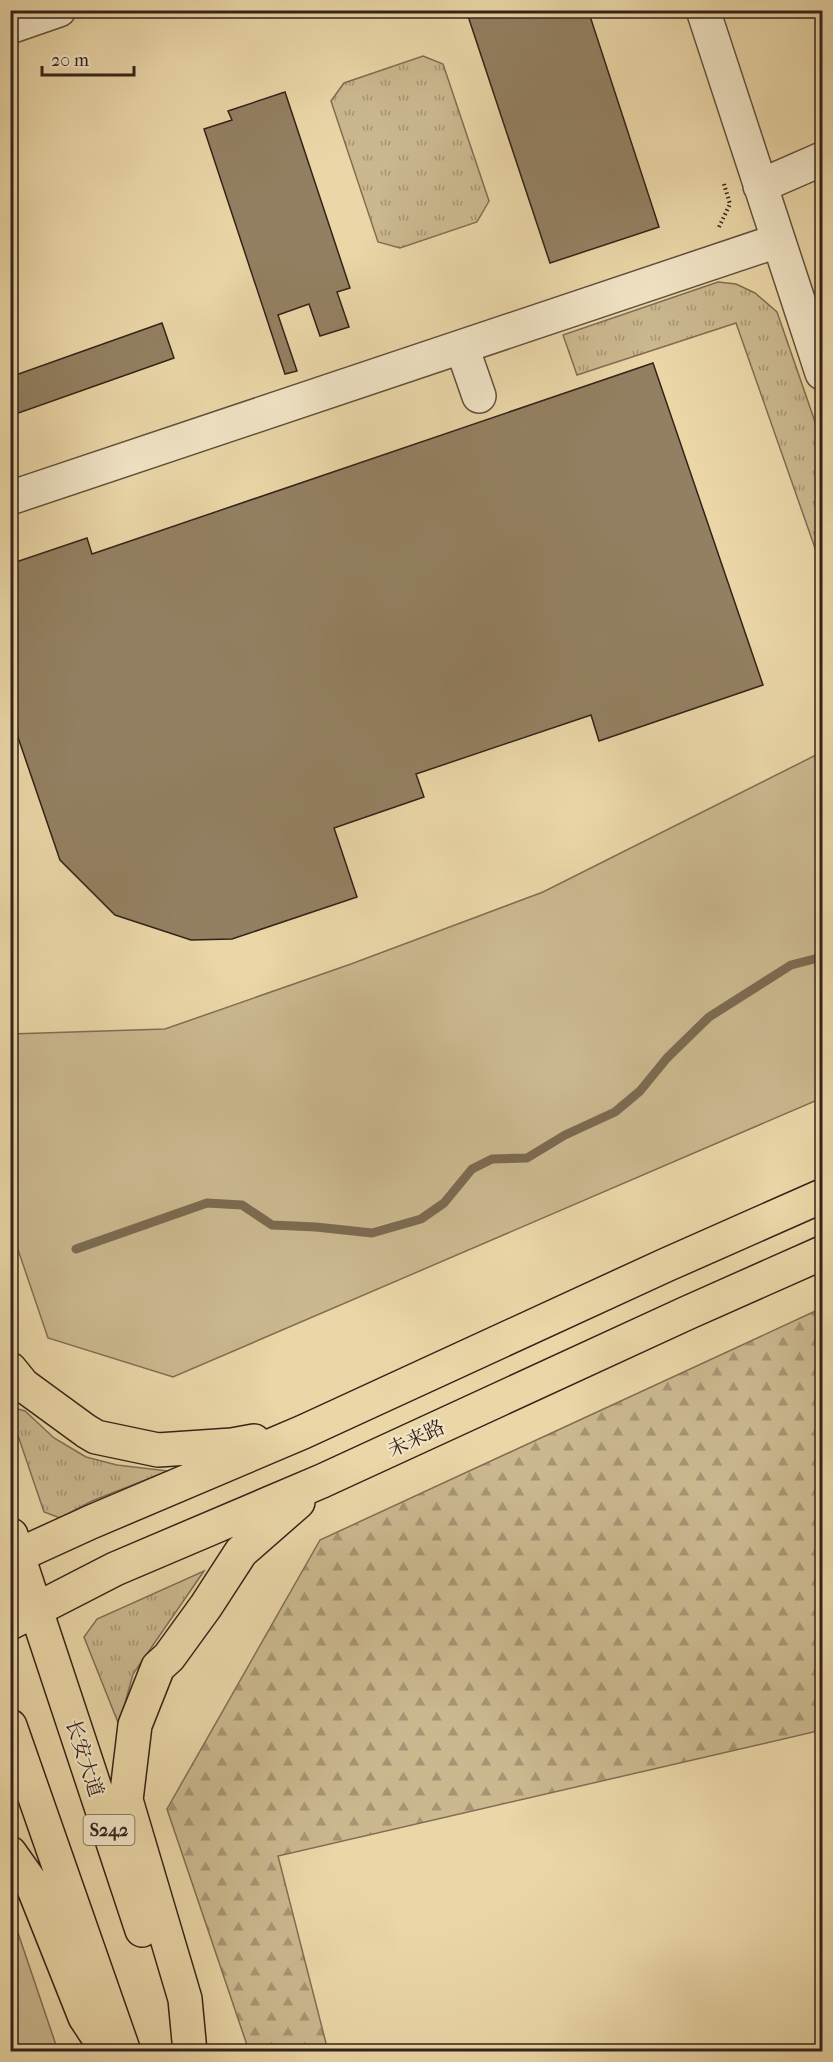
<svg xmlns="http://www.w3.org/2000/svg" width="833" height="2062" viewBox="0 0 833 2062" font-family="'IM FELL French Canon','Noto Serif SC',serif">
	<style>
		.grass { fill: url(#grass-tufts); stroke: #806e54; stroke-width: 1.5 }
		.forest { fill: url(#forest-firs); stroke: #806e54; stroke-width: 1.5 }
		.green { fill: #cbb88f; stroke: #806e54; stroke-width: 1.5 }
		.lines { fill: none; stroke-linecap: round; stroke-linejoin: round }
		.stream { stroke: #7c6a50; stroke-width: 9 }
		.building { fill: #938062; stroke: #342318; stroke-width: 1.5 }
		.minor-casing { stroke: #62503c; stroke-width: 36 }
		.major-casing { stroke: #342318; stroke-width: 36 }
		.path { stroke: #342318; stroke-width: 4; stroke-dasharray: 1.5 3; stroke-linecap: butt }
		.minor { stroke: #f1e4c6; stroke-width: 33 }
		.major { stroke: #ead6a7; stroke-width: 33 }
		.labels { text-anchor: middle; stroke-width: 4.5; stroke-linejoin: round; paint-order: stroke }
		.shield { fill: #f1e4c6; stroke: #6d5d4c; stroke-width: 1.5 }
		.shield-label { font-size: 18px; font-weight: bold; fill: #342318 }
		.street-label { font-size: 20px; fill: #342318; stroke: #f1e4c6 }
	</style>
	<defs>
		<pattern id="grass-tufts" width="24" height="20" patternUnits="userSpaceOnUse" patternTransform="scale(1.5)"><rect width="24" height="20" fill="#cbb88f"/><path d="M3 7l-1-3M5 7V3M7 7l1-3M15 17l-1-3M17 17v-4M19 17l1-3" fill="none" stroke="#a69574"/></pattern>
		<pattern id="forest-firs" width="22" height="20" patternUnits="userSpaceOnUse" patternTransform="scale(1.5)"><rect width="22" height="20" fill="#cbb88f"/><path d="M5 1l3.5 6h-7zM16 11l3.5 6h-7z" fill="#a69574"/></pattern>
	</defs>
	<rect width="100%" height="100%" fill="#ead6a7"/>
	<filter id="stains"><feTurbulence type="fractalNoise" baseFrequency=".00333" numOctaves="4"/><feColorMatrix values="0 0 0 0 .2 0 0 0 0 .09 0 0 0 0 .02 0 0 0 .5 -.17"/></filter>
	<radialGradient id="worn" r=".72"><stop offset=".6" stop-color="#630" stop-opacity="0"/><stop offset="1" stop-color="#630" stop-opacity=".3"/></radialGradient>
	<!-- grass -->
	<path class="grass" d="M 423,56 L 443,64 L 489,201 L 477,222 L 400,248 L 378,242 L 331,101 L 344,83 Z
		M 718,282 L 736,284 L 755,293 L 777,312 L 822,442 L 822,568 L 736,323 L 577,375 L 563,335 Z
		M 11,1407 L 25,1411 L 54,1438 L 86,1457 L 117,1465 L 168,1471 L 92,1501 L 60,1518 L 44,1512 L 11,1415 Z
		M 204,1571 L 133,1674 L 119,1725 L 84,1637 L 97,1619 Z"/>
	<!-- forest -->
	<path class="forest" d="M 822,1308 L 822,1730 L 278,1856 L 328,2051 L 249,2051 L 167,1809 L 320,1540 Z"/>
	<!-- green -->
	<path class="green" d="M 822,752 L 822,1098 L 173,1377 L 48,1338 L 11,1229 L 11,1034 L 165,1029 L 351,964 L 543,892 Z
		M 11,1922 L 15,1924 L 58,2051 L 11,2051 Z"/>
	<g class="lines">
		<!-- stream -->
		<path class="stream" d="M 76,1249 L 207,1203 L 242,1205 L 272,1225 L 316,1227 L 372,1233 L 421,1219 L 444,1203 L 472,1169 L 492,1159 L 527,1158 L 565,1135 L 615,1112 L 640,1091 L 667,1058 L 709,1017 L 791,965 L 822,957"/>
	</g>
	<!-- building -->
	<path class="building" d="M 466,10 L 588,10 L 659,227 L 550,263 Z
		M 285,92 L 350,288 L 337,292 L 349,327 L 320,336 L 309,304 L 278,315 L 297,371 L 285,374 L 204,129 L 232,120 L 228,111 Z
		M 162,323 L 174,358 L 10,416 L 10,377 Z
		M 653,363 L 763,685 L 599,741 L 591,715 L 416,774 L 424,797 L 334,828 L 357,897 L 232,939 L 191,940 L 115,915 L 60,860 L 10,714 L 10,564 L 87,538 L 92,554 Z"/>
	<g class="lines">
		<defs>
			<path id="minor" d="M 703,10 L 822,373
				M 10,27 L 59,10
				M 760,186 L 822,159
				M 462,347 L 479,396
				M 10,498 L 777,241"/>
			<path id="major" d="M 10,1369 L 23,1385 L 86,1431 L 96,1437 L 158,1450 L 232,1445 L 254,1441
				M 11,1535 L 142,1930
				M 10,1559 L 91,1522 L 303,1432 L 666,1265 L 822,1196
				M 10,1623 L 115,1569 L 322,1481 L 687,1313 L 822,1253
				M 10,1726 L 124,2052
				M 10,1853 L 32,1884 L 85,2017 L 108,2052
				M 190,2052 L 185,1999 L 126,1800 L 135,1725 L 158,1667 L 169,1657 L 206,1606 L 241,1552 L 298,1502"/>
		</defs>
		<!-- minor casing -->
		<use href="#minor" class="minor-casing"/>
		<!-- major casing -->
		<use href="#major" class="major-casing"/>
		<!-- path -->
		<path class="path" d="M 719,227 L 730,204 L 724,184"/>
		<!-- minor -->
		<use href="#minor" class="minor"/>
		<!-- major -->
		<use href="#major" class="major"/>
	</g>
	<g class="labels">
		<!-- shield labels -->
		<rect class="shield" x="83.5" y="1815" width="51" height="30" rx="4.5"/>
		<g class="shield-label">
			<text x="109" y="1836">S242</text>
		</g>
		<!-- street labels -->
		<g class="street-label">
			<text transform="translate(416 1438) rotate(-25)" y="7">未来路</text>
			<text transform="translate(85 1758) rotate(72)" y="7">长安大道</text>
		</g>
	</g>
	<!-- margin -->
	<rect width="833" height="2062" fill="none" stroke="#ead6a7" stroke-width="36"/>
	<rect x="12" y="12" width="809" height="2038" fill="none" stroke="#342318" stroke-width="3"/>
	<rect x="18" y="18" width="797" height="2026" fill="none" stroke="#342318" stroke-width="1.5"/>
	<!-- scale -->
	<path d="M42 66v9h92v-9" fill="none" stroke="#342318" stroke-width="3"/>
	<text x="51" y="66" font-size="18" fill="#342318" stroke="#f1e4c6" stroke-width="4.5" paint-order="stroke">20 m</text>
	<rect width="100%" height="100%" filter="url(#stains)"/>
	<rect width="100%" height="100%" fill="url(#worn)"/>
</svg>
